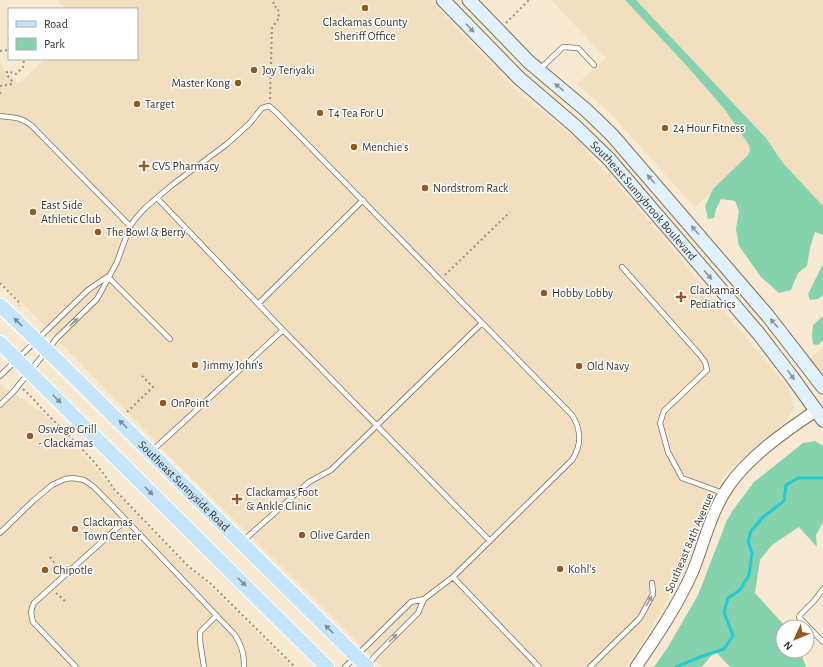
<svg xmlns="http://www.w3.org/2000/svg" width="823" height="667" viewBox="0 0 823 667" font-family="'Alegreya Sans',sans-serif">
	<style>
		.built { fill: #f1dfc0 }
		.green { fill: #86d2ae }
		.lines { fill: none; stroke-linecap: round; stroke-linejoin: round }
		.stream { stroke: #25cbd1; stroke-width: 3 }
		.service-casing { stroke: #7e725d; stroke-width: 6 }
		.tertiary-casing { stroke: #7e725d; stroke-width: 13 }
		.secondary-casing { stroke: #7e725d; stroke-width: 15 }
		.primary-casing { stroke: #fff; stroke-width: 16 }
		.path { stroke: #99907f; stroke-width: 2; stroke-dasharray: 2 3; stroke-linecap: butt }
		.service { stroke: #fff; stroke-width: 4.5 }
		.tertiary { stroke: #fff; stroke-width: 11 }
		.secondary { stroke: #e2f2fd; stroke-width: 13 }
		.primary { stroke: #c5e5fb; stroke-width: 14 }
		.oneway { fill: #8e9394 }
		.oneway2 { fill: #7f8c92 }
		.oneway3 { fill: #9c9a94 }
		.poi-dot { fill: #97581e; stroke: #fff; stroke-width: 1.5 }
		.labels { text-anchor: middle; stroke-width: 3; stroke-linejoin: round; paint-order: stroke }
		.poi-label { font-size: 12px; fill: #39342a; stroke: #fff; text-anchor: start }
		.street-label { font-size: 12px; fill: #39342a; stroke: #fff }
	</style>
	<rect width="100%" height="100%" fill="#f8ead2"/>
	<!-- built -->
	<path class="built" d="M 57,0 L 430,0 L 519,93 L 574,137 L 637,207 L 790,390 L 794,408 L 785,422 L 726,473 L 705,508 L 679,580 L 643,642 L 625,667 L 382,667 L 165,451 L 0,280 L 0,64 L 18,84 L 45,59 L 137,59 L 137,9 L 66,9 Z
		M 551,0 L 625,0 L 687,66 L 725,111 L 749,145 L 750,150 L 748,155 L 695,208 L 610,113 L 577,84 L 606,58 Z
		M 636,0 L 823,0 L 823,206 L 783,163 L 766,138 Z
		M 823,346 L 823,376 L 810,359 Z
		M 0,384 L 43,413 L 82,453 L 102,476 L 113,490 L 187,567 L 212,588 L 292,667 L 0,667 Z"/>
	<!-- green -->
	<path class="green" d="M 625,0 L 636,0 L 766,138 L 783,163 L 823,206 L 823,235 L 815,232 L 810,248 L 807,266 L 798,273 L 791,290 L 779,293 L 761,277 L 739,246 L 736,229 L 739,211 L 735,201 L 721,199 L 716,209 L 714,218 L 708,219 L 705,206 L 713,189 L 748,155 L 750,150 L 749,145 L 725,110 L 687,66 Z
		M 823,264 L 823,295 L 818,299 L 810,300 L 808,294 Z
		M 823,316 L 823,340 L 818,345 L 813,344 L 812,336 L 813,325 Z
		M 815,441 L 823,446 L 823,522 L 816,535 L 817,547 L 799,527 L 772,545 L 760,560 L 755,593 L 786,627 L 783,627 L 783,651 L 800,651 L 806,667 L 730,667 L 715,651 L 702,667 L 654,667 L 668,647 L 698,595 L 727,520 L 733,510 L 754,482 L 803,443 Z"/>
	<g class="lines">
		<!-- stream -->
		<path class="stream" d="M 676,667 L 700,657 L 724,649 L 733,636 L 724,612 L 728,598 L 740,590 L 749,575 L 752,553 L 748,541 L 751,531 L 763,517 L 784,501 L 786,485 L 798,478 L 823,478"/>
		<defs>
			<path id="service" d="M 540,69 L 563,47 L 578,48 L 594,65
				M 0,116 C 14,118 20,116 32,126 L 130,226
				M 622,267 L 699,354 L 705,362 L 707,370 L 664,411 L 660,423 L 668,452 L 682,478 L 723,493
				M 108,277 L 170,339
				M 258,304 L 363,200
				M 283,330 L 490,541
				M 0,376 L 88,290 L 107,277
				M 0,405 L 14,391 L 57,338 L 97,299 L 117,262 L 130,226 L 136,218 L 145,208 L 172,185 L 227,144 L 249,124 L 262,108 L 269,106 L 277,113 L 572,415 C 581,429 582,445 572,460 L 453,577 L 424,599 L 411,602 L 345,667
				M 152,451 L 283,330 L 157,198
				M 0,533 L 33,501 L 52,485 L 65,479 L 73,478 L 84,480 L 94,487 L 126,520 L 235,635 C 242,647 244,653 244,667
				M 243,541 L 309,482 L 331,470 L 482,323
				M 453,577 L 539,667
				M 823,589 L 814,601 L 800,615 L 799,617 L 823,642
				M 368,665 L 376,655 L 418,613 L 424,599
				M 76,667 L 33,622 C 31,614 30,610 34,603 L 126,520
				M 204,667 L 200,641 L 200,632 L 216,616
				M 590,667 L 640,618 L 653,594 L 652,583"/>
			<path id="tertiary" d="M 636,667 C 657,636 678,605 693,571 C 704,543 711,512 728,487 C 748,457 787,430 817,410"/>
			<g id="secondary">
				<path id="s1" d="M 443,0 L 519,78 L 575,126 L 609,159 L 759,334 L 792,377 L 823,420"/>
				<path d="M 469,0 L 529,62 L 586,110 L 612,135 L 768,316 L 823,387"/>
			</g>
			<g id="primary">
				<path id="s2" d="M 0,305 L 62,365 L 367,667"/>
				<path d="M 0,343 L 327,667"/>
			</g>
		</defs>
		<!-- service casing -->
		<use href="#service" class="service-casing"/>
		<!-- tertiary casing -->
		<use href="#tertiary" class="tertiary-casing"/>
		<!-- secondary casing -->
		<use href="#secondary" class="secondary-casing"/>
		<!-- primary casing -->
		<use href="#primary" class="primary-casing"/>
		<!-- path -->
		<path class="path" d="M 506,23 L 529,0
			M 0,51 L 9,50
			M 0,86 L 12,84 L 12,81 L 7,75 L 7,72 L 9,71 L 14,74 L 16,74 L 23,67 L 24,59
			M 0,92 L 0,94
			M 270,99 L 272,28 L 279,18 L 278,8 L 274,6 L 273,0
			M 445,275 L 510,212
			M 0,283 L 18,301 L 19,306
			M 23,389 C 33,398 41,408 51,418 C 72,440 97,461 113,488 L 188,566 L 211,584 L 295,667
			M 127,412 L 153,387 L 142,376
			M 50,557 L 59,569
			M 56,593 L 65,601"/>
		<!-- service -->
		<use href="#service" class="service"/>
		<!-- tertiary -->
		<use href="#tertiary" class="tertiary"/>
		<!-- secondary -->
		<use href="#secondary" class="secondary"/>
		<!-- primary -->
		<use href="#primary" class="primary"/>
	</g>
	<!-- one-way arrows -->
	<defs><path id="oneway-solid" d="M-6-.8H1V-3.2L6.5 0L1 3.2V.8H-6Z"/></defs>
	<g class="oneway">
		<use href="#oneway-solid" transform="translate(470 28) rotate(47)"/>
		<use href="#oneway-solid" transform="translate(559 87) rotate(-141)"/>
		<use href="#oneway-solid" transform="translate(651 179) rotate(-131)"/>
		<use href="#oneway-solid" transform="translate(695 230) rotate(-131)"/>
		<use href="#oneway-solid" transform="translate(708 275) rotate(49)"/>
		<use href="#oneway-solid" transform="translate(774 323) rotate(-130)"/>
		<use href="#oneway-solid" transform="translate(791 375) rotate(53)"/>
	</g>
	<g class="oneway2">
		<use href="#oneway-solid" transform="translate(18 322) rotate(-136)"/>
		<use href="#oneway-solid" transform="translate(57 399) rotate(45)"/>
		<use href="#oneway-solid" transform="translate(123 424) rotate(-135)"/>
		<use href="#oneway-solid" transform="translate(149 491) rotate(45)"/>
		<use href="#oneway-solid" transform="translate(242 582) rotate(45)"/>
		<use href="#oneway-solid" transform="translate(329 629) rotate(-135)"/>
	</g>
	<g class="oneway3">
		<use href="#oneway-solid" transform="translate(74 322) rotate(-44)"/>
		<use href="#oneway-solid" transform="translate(649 601) rotate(-60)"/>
		<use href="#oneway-solid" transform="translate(393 638) rotate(-45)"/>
	</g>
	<!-- markers -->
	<g class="poi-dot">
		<circle cx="365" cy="8" r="4"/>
		<circle cx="254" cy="70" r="4"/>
		<circle cx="238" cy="83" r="4"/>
		<circle cx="137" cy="104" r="4"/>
		<circle cx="320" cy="113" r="4"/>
		<circle cx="665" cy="128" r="4"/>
		<circle cx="354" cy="147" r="4"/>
		<path d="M142 160h4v4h4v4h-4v4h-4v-4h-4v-4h4z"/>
		<circle cx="425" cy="188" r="4"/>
		<circle cx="33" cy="212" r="4"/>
		<circle cx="98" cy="232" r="4"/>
		<circle cx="544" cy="293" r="4"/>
		<path d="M679 291h4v4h4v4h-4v4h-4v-4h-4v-4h4z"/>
		<circle cx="195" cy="365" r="4"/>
		<circle cx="579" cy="366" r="4"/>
		<circle cx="163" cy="403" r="4"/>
		<circle cx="30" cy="436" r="4"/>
		<path d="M235 493h4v4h4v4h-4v4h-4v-4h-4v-4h4z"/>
		<circle cx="75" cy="529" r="4"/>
		<circle cx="302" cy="535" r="4"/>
		<circle cx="560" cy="569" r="4"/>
		<circle cx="45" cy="570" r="4"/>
	</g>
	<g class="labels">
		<!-- poi labels -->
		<g class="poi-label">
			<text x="365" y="26" text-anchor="middle">Clackamas County<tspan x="365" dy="14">Sheriff Office</tspan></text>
			<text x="262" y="74">Joy Teriyaki</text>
			<text x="230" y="87" text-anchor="end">Master Kong</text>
			<text x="145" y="108">Target</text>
			<text x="328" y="117">T4 Tea For U</text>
			<text x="673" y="132">24 Hour Fitness</text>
			<text x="362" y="151">Menchie's</text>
			<text x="152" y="170">CVS Pharmacy</text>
			<text x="433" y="192">Nordstrom Rack</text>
			<text x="41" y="209">East Side<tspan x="41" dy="14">Athletic Club</tspan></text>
			<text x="106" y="236">The Bowl &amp; Berry</text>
			<text x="690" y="294">Clackamas<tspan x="690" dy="14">Pediatrics</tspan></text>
			<text x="552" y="297">Hobby Lobby</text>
			<text x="203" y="369">Jimmy John's</text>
			<text x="587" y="370">Old Navy</text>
			<text x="171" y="407">OnPoint</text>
			<text x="38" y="433">Oswego Grill<tspan x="38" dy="14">- Clackamas</tspan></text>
			<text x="246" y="496">Clackamas Foot<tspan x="246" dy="14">&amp; Ankle Clinic</tspan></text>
			<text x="83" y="526">Clackamas<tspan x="83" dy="14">Town Center</tspan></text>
			<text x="310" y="539">Olive Garden</text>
			<text x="568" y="573">Kohl's</text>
			<text x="53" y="574">Chipotle</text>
		</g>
		<!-- street labels -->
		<g class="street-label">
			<text dy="4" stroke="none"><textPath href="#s1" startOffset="284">Southeast Sunnybrook Boulevard</textPath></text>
			<text dy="4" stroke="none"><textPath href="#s2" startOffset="258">Southeast Sunnyside Road</textPath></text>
			<text transform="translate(689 543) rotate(-67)" y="4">Southeast 84th Avenue</text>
		</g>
	</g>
	<!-- legend -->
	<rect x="8" y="8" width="130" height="52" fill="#ffffff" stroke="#b0aeaa"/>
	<rect x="16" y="21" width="20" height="6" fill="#c5e5fb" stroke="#b0aeaa"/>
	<text x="44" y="28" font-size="12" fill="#39342a">Road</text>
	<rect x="16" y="38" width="20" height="12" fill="#86d2ae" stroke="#b0aeaa"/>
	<text x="44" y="48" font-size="12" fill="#39342a">Park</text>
	<!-- north arrow -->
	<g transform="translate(795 639) rotate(226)"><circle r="19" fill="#ffffff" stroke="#b0aeaa"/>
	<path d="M0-3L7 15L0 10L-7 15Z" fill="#97581e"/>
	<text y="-6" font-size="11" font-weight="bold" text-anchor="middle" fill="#39342a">N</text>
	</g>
</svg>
